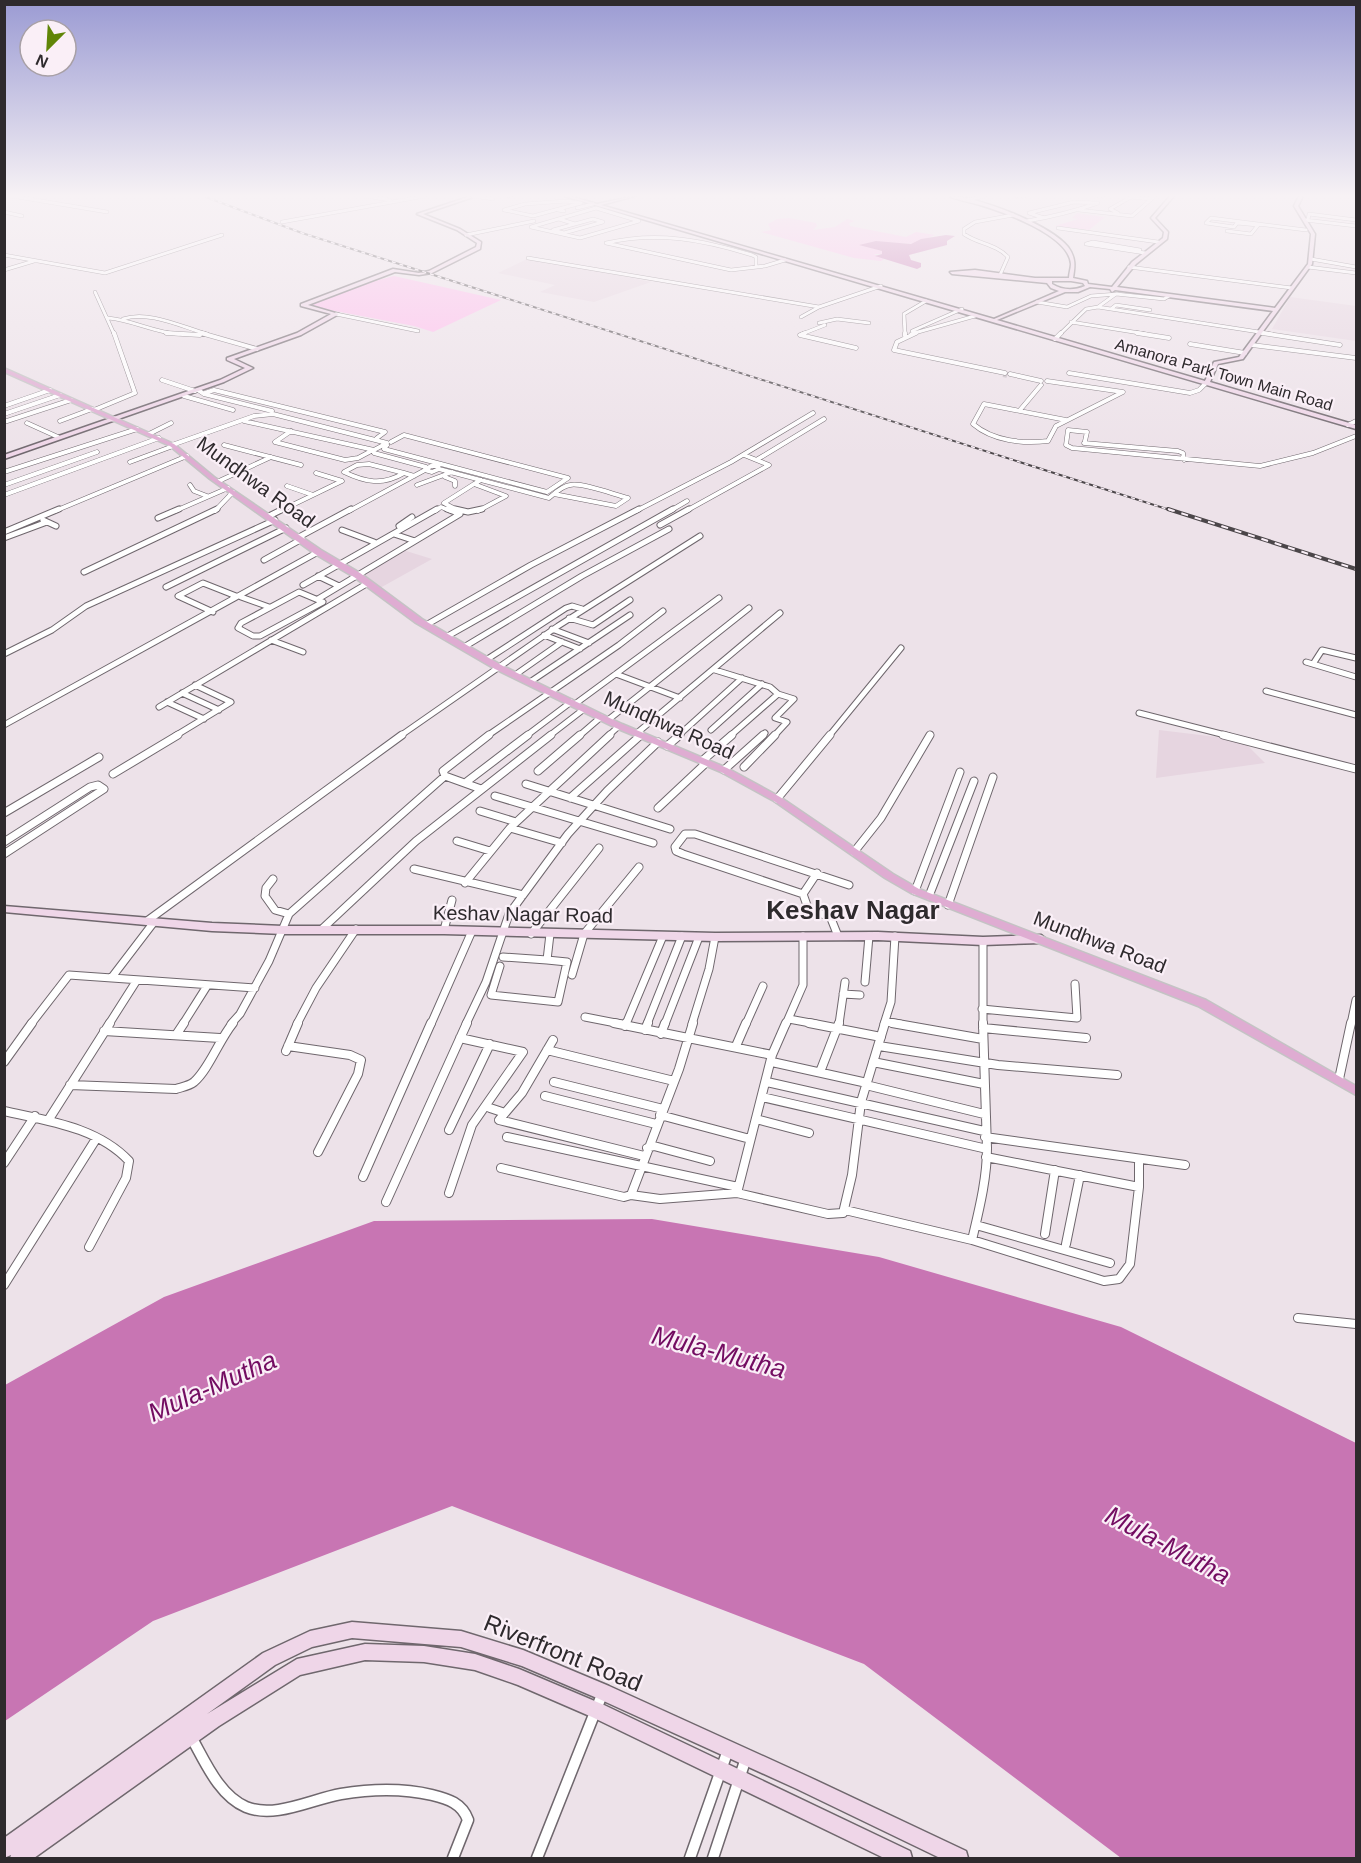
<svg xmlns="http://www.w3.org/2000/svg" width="1361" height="1863" viewBox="0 0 1361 1863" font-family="Arial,sans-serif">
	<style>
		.built { fill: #e6d5e0 }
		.green { fill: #ffbbec }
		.water { fill: #c875b3 }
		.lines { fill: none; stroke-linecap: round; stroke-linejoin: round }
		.street-tunnel { stroke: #c7bdc3; stroke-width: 4; stroke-dasharray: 4 2; stroke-linecap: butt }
		.street-far5-casing { stroke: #6f676d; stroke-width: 4 }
		.street-far4-casing { stroke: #6f676d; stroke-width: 5 }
		.street-far3-casing { stroke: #6f676d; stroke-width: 7 }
		.street-far2-casing { stroke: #6f676d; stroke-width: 9 }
		.street-far1-casing { stroke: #6f676d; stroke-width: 10 }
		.street-casing { stroke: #6f676d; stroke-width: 13 }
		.secondary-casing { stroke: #6f676d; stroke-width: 3 }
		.primary-casing { stroke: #c4c3c4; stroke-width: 3 }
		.street-far5 { stroke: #fff; stroke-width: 3 }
		.street-far4 { stroke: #fff; stroke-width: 4 }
		.street-far3 { stroke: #fff; stroke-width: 5 }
		.street-far2 { stroke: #fff; stroke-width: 7 }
		.street-far1 { stroke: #fff; stroke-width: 8 }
		.street { stroke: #fff; stroke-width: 10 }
		.secondary { fill: #efd6e8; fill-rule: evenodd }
		.primary { fill: #dfacd2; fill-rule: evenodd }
		.rail-far1-casing { stroke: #4b4649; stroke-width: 2 }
		.rail-casing { stroke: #4b4649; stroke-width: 4 }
		.rail-far1 { stroke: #faeff7; stroke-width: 1.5; stroke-dasharray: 4; stroke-linecap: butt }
		.rail { stroke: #faeff7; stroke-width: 2; stroke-dasharray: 7; stroke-linecap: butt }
		.labels { text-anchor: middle; stroke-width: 4.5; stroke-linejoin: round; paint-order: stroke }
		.far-street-label { font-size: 16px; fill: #2e2a2d; stroke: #faeff7 }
		.street-label { font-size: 20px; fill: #2e2a2d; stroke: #faeff7 }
		.near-street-label { font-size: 24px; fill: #2e2a2d; stroke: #faeff7 }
		.district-label { font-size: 26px; font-weight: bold; fill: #2e2a2d; stroke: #faeff7 }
		.near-water-label { font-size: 26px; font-style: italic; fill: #730c61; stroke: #faeff7 }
	</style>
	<rect width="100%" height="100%" fill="#ede2e9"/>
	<!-- built -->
	<path class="built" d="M 527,259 L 598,271 L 651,282 L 594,302 L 540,292 L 555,285 L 498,273 Z
		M 1290,297 L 1356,306 L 1356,341 L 1272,329 Z
		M 403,550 L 432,559 L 380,588 L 360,574 Z
		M 1159,730 L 1242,740 L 1265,763 L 1156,778 Z"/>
	<!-- green -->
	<path class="green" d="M 1077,213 L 1105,217 L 1089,230 L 1055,226 L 1078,219 L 1072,218 Z
		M 789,218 L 816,223 L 817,226 L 813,230 L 835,227 L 847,219 L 855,221 L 849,223 L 850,226 L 906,237 L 916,232 L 935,235 L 914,244 L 880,242 L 869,247 L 882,251 L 882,254 L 874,254 L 884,259 L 881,261 L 854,258 L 761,232 L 771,230 L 768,224 L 777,219 Z
		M 394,276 L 501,300 L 433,332 L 414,326 L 309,306 L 348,288 Z"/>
	<!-- water -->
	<path class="water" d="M 946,235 L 955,236 L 947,241 L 947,245 L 909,255 L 911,260 L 921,263 L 921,267 L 917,269 L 875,256 L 882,254 L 882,251 L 859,245 L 876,241 L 911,244 L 921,239 Z
		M 652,1219 L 879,1257 L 1121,1327 L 1356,1443 L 1356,1858 L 1121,1858 L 864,1664 L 452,1506 L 153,1621 L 5,1721 L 5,1385 L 164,1297 L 374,1221 Z"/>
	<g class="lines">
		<!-- street-tunnel -->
		<path class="street-tunnel" d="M 1003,375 L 1008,376"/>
		<defs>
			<path id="street-far5" d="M 12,196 L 107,212
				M 366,196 L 390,200
				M 474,196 L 493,199
				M 507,196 L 511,196
				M 1017,196 L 1026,196
				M 1096,196 L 1103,196
				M 967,200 L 985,196
				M 566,201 L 581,203 L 533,216 L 504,210 L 525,204 Z
				M 577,208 L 593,204
				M 596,208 L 639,221 L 580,238 L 531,227 Z
				M 558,210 L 564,211
				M 1079,210 L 1132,216 L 1155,196
				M 4,212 L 22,216
				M 1118,213 L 1110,209 L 1131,197 L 1151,199
				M 559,219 L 575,224
				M 593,219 L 603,222 L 564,233 L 553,230 Z
				M 1305,220 L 1356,226
				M 1308,220 L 1309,214 L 1356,220
				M 1027,221 C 1051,217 1075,211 1098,203 L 1074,202 L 1029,213 L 1044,218
				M 282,222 L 425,196
				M 1258,225 L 1237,223 L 1234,227 L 1206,223 L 1211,218 L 1306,230
				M 1058,228 L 1158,242
				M 1227,231 L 1251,234 L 1259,224
				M 466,235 L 534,221
				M 606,243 L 731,270 L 765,266 L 785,260
				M 606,243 C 657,231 703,240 752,255 L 756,257 L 756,265
				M 1086,244 L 1145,253
				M 1086,244 L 1093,242 L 1140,250
				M 4,255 L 105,273 L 222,235
				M 528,258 L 819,307
				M 1311,259 L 1356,267
				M 1129,267 L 1292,288
				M 1308,267 L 1356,273
				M 4,270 L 34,261
				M 1000,275 L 1008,257 C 996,244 978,244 964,234 L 964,229 L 975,222 L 1013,215
				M 95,292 L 114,334
				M 1037,302 L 1067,307 L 1091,296 L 1118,294
				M 1098,307 L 1116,294 L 1164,299 L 1169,296
				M 1111,309 L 1116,305 L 1150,310
				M 336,314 L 418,331
				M 801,317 L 819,307 L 881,286
				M 108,318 C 133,320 155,333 179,334
				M 123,319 C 148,310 182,327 207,334
				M 1071,322 L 1146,334
				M 819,323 L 837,319 L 869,323
				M 912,331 L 962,309
				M 802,334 L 825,325
				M 905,334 L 904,314 L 926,301
				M 911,334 L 975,316
				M 1060,334 L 1086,309 L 1098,307 L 1272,334"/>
			<path id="street-far4" d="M 166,333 L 200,335
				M 201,333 L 257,349
				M 805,333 L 800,335 L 856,348
				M 905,333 L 905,336
				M 1137,333 L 1169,338
				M 1262,333 L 1340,345
				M 1055,339 L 1061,333
				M 1190,344 L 1245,353
				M 1252,345 L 1356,358
				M 894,350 L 1005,373
				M 894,350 L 897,342 L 916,333
				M 1069,373 L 1190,393 L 1199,390 L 1208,381
				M 1010,374 L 1041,381
				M 162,380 L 195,391
				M 1047,381 L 1123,392 L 1056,426 L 1048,441 C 1023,444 993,441 973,424 L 984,404 L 1066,420
				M 198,390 L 204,394 L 272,411
				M 205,393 L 214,390 L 385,432 L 377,438
				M 184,396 L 233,410
				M 4,406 L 50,390
				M 94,410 L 135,393 L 114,333
				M 1020,410 L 1041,385
				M 4,414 L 60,395
				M 60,421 L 92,409
				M 4,422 L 71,400
				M 27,423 L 58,437
				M 1348,425 L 1356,421
				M 291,431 L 275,442 L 345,460 L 358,458 L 373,450
				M 149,434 L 171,423
				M 1085,441 L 1087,432 L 1068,430 L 1066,445 L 1072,448 L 1260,466 L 1313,453 L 1356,436
				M 391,442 L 404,435 L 568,478 L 547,492 L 441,464 L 437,466
				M 1084,443 L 1178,451 L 1183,453 L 1184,460
				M 172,445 L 254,416 L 273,414 L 387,443 L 374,450 L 244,421
				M 224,445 L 301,465
				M 387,445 L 384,449 L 441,464
				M 374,453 L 426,467
				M 758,459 L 824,419
				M 130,462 L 173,446
				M 369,464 L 404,473 C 382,486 365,482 344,472 L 357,465 Z
				M 431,466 L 438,466 L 439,469 L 432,472 L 425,470 Z
				M 439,469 L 549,498 C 555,493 562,486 570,485 C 582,482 615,495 628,498 L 616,506 L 554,494
				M 4,472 L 137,429
				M 404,473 L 414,476
				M 445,477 L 455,481 L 455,486
				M 219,481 L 271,457
				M 474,484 L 506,496 L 478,511
				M 474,484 L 481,480
				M 4,485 L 97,452
				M 190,485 L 194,491 L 207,496
				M 417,485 L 452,472
				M 287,486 L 313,495
				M 4,495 L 159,438
				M 55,511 L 187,456
				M 175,511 L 228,488
				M 215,511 L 233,492
				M 280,511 L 342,481 L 316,473
				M 349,511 L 425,470
				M 435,511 L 441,507 L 451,511
				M 459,511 L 444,503 L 474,484
				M 636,511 L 731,462 L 813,413
				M 670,511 L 687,501
				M 686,511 L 769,465 L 744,455"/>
			<path id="street-far3" d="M 447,509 L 460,514
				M 455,509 L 468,512 L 482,509
				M 269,516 L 283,509
				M 158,518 L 179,509
				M 43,520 L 56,526
				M 660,525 L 689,509
				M 399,526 L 412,517
				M 342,530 L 374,542
				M 4,532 L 59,509
				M 394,534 L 415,541
				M 299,537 L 351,509
				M 4,538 L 47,522
				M 264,560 L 302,539
				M 84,572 L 217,509
				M 318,576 L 339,586
				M 303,585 L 437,509
				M 166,587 L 286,528
				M 299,592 L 323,602 L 260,636 L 253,636 L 238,628 L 241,623 Z
				M 241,597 L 269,607
				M 318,599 L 460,514
				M 213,612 L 178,596 L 203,583 L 236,596 L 232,599
				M 569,618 L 593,625 L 630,600
				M 426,625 L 531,565 L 639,509
				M 552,629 L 589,643
				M 544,635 L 580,649
				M 446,637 L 673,509
				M 271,640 L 303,652
				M 464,647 L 582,576 L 669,529
				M 4,654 L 52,630 L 86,606 L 275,520
				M 486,660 L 566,608 L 572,606 L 582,609
				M 1306,662 L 1356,677
				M 1313,664 L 1322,650 L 1356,658
				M 715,670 L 770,687 L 778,694 L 730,736
				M 616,674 L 680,698
				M 515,675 L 562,642
				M 530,682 L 630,615
				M 1266,691 L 1356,715
				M 182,693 L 219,710
				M 167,702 L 204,719
				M 575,704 L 719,598
				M 159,707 L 368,583
				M 1139,713 L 1229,736
				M 608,720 L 749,608
				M 4,725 L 318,552
				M 711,730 L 762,684
				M 637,733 L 780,613
				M 175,736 L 231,702 L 195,685
				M 400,736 L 558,626 L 700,536
				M 487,736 L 619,645 L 663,611
				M 526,736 L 571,702
				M 549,736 L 584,709
				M 579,736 L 601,717
				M 608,736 L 619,726
				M 678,736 L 742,678
				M 762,736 L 765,733
				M 774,736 L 787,722 L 775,718 L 794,699 L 778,694
				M 829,736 L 901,648"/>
			<path id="street-far2" d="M 1223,735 L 1356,769
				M 667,746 L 680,735
				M 702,761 L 732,735
				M 744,767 L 775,735
				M 724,770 L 763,735
				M 538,771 L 580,735
				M 113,774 L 178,735
				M 465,783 L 528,735
				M 526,784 L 670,829
				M 481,789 L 445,776 L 443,771 L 489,735
				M 495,796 L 653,843
				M 570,798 L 641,735
				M 777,799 L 830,735
				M 658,808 L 706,763
				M 480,811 L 516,822
				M 4,813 L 99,757
				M 510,828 L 562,843
				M 457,841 L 490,851
				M 4,842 L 90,787 L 98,785 L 104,789 L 4,854
				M 854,852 L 881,818 L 930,735
				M 414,869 L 523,895
				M 273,879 L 266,888 L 265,896 L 275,910 L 289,914
				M 465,883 L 510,828 L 610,735
				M 915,891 L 960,772
				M 803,894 L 817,873
				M 929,896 L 974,781
				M 948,905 L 993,777
				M 147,921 L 402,735
				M 322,929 L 416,841 L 551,735
				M 444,930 L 452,900
				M 531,934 L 599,848
				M 838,936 L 830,916 L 809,911 L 803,894 L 683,854 L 676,851 L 675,847 L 685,834 L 695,834 L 849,885
				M 983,941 L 983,1024
				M 503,957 L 547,960 L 550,934
				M 500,966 L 491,995 L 558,1002 L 567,962 L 547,960
				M 572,975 L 584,934 L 639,867
				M 112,977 L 154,922
				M 865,982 L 869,936
				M 843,994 L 860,995
				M 982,1009 L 1077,1018 L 1075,984
				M 585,1017 L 621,1024
				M 789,1019 L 816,1024
				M 887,1022 L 900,1024
				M 31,1024 L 69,975 L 255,988
				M 109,1024 L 137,980
				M 183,1024 L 207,986
				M 231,1024 L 240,1014 L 269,961 L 289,914 L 445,776
				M 297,1024 L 316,988 L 356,929
				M 431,1024 L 472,931
				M 466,1024 L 486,982 L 509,914 L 568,834 L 607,791 L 658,742
				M 626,1024 L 663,936
				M 647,1024 L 682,936
				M 665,1024 L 699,937
				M 692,1024 L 709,969 L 715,937
				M 746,1024 L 763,986
				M 786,1024 L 803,985 L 803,936
				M 839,1024 L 845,982
				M 884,1024 L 891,1002 L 895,936
				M 1351,1024 L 1356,1000"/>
			<path id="street-far1" d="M 614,1023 L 772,1055
				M 809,1023 L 881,1037
				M 892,1023 L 983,1039
				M 625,1026 L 626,1023
				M 983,1028 L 1086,1038
				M 645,1030 L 648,1023
				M 104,1031 L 220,1038
				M 661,1034 L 665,1023
				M 176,1035 L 184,1023
				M 553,1040 L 522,1093 L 499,1120 L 644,1156
				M 288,1046 L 350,1055 L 361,1060 L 358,1074 L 318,1152
				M 736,1046 L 746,1023
				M 879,1046 L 998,1065 L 1117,1075
				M 547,1050 L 674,1081
				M 286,1051 L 298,1023
				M 4,1062 L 32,1023
				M 772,1062 L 867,1083
				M 873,1062 L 984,1084
				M 820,1072 L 839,1023
				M 1339,1079 L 1351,1023
				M 554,1082 L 663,1109
				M 767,1082 L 984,1131
				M 70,1085 L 176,1089 C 182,1087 189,1086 194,1082 C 209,1069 219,1040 233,1023
				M 866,1085 L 984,1114
				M 545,1096 L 656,1124
				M 762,1097 L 987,1149
				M 490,1108 L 505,1113
				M 4,1111 C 48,1121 97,1127 129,1161 L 126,1178 L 89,1247
				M 660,1115 L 750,1139
				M 49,1119 L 110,1023
				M 756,1119 L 809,1133
				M 449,1130 L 490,1044
				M 507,1137 L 738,1187
				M 985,1137 L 1185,1165
				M 647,1148 L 654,1146 L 710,1161
				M 986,1157 L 1139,1187
				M 4,1163 L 35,1116
				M 501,1168 L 624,1197 L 631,1195 L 679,1069 L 693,1023
				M 363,1177 L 431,1023
				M 449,1193 L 472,1125 L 523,1052 L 460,1038
				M 737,1193 L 772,1055 L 786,1023
				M 631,1195 L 660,1199 L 737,1193 L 828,1214 L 843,1213 L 852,1175 L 861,1102 L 885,1023
				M 386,1202 L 467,1023
				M 845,1210 L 972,1240 L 1104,1281 L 1119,1279 L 1130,1264 L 1139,1187 L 1139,1160
				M 976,1225 L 1110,1263
				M 1045,1234 L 1055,1170
				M 972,1240 C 979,1210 987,1179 987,1148 C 986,1107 984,1065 983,1023
				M 1066,1244 L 1080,1175
				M 4,1285 L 96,1139
				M 1298,1318 L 1356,1324"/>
			<path id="street" d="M 190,1735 C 204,1759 218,1795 246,1807 C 275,1819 312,1799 341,1794 C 371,1789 402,1788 432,1795 C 448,1799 462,1803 468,1820 L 453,1858
				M 537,1858 L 603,1692
				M 690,1858 L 728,1750
				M 713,1858 L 746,1758"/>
			<path id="secondary" d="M 471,196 L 476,196 L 423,214 L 460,229 L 481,242 L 480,249 L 432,273 L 419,275 L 395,272 L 308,305 L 339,314 L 301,335 L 234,359 L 253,368 L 224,382 L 4,459 L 4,455 L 220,380 L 245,368 L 227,360 L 227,358 L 297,333 L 331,314 L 301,306 L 301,304 L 393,269 L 419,273 L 429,271 L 476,247 L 477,243 L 457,230 L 417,214 Z
				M 564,196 L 569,196 L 597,204 L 635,196 L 601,205 L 994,319 L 1059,291 L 1051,288 L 1047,283 L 952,274 L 950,272 L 975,270 L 1035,278 L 1069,278 C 1069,273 1071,268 1071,264 C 1069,235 1003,212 980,205 C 970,202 957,200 949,196 C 977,196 1051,225 1068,247 C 1076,258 1075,266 1073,278 L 1087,281 L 1088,284 L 1112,287 L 1132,262 L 1163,238 L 1164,232 L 1151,218 L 1170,196 L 1174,196 L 1155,218 L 1168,232 L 1167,239 L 1136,264 L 1117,287 L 1275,308 L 1308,264 L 1311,234 L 1294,206 L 1299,196 L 1303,196 L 1298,206 L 1315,234 L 1312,264 L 1243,359 L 1218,364 L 1210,382 L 1356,425 L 1356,429 ZM 1052,281 L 1071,281 L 1083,283 L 1085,286 C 1073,291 1062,290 1052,284 ZM 1090,287 L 1110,289 L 1112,292 L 1115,290 L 1273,311 L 1239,357 L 1214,362 L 1205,381 L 997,320 L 1065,292 L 1078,292 Z
				M 4,906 L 212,923 L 283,926 L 444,926 L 715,933 L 878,932 L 983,937 L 1041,935 L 1046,939 L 1041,943 L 983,945 L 878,940 L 715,941 L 444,934 L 283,934 L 212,931 L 4,912 Z
				M 352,1622 L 461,1631 L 523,1650 L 609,1686 L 809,1777 L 966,1851 L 968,1858 L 940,1858 L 797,1789 L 597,1698 L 522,1666 L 461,1647 L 352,1638 L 312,1647 L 275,1665 L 207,1714 L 297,1659 L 365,1644 L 424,1646 L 475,1654 L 519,1669 L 604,1705 L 910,1851 L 912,1858 L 884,1858 L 592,1717 L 518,1685 L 475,1670 L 424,1662 L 365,1660 L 300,1675 L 219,1726 L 34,1858 L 10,1858 L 11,1855 L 4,1858 L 4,1838 L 263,1653 L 310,1631 Z"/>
			<path id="primary" d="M 4,368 L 174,444 L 214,477 L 321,550 L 360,573 L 422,619 L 501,665 L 622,724 L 727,768 L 780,797 L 893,874 L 919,889 L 1206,1000 L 1356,1086 L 1356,1095 L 1198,1006 L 911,893 L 885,878 L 774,801 L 721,772 L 616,728 L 495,669 L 416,623 L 354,577 L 315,554 L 210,479 L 170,446 L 4,372 Z"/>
		</defs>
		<!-- street-far5 casing -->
		<use href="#street-far5" class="street-far5-casing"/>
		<!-- street-far4 casing -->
		<use href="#street-far4" class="street-far4-casing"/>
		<!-- street-far3 casing -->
		<use href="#street-far3" class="street-far3-casing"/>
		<!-- street-far2 casing -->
		<use href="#street-far2" class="street-far2-casing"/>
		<!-- street-far1 casing -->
		<use href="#street-far1" class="street-far1-casing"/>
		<!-- street casing -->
		<use href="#street" class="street-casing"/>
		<!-- secondary casing -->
		<use href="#secondary" class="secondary-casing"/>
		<!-- primary casing -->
		<use href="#primary" class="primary-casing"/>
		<!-- street-far5 -->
		<use href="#street-far5" class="street-far5"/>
		<!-- street-far4 -->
		<use href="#street-far4" class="street-far4"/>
		<!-- street-far3 -->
		<use href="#street-far3" class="street-far3"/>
		<!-- street-far2 -->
		<use href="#street-far2" class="street-far2"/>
		<!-- street-far1 -->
		<use href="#street-far1" class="street-far1"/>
		<!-- street -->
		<use href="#street" class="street"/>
		<!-- secondary -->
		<use href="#secondary" class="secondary"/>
		<!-- primary -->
		<use href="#primary" class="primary"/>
		<defs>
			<path id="rail-far1" d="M 203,196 L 302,233 L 1173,511"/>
			<path id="rail" d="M 1168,509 L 1356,569"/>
		</defs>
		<!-- rail-far1 casing -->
		<use href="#rail-far1" class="rail-far1-casing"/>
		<!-- rail casing -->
		<use href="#rail" class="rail-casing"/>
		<!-- rail-far1 -->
		<use href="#rail-far1" class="rail-far1"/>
		<!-- rail -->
		<use href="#rail" class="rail"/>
	</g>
	<!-- sky -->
	<linearGradient id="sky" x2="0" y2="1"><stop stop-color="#9b9bd3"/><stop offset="0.43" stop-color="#f7f2f5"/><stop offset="1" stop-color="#f7f2f5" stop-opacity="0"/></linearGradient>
	<rect width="1361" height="456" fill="url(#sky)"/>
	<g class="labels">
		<!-- far-street labels -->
		<g class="far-street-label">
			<text transform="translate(1224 374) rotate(16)" y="6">Amanora Park Town Main Road</text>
		</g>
		<!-- street labels -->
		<g class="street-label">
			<text transform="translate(256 482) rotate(36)" y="7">Mundhwa Road</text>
			<text transform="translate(669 725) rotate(24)" y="7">Mundhwa Road</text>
			<text transform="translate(523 914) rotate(1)" y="7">Keshav Nagar Road</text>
			<text transform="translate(1100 942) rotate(21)" y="7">Mundhwa Road</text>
		</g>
		<!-- near-street labels -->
		<g class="near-street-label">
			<text transform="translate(563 1653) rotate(22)" y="8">Riverfront Road</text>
		</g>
		<!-- district labels -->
		<g class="district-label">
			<text x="853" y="919">Keshav Nagar</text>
		</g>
		<!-- near-water labels -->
		<g class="near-water-label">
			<text transform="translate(719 1352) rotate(15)" y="9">Mula-Mutha</text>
			<text transform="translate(212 1386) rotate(-24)" y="9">Mula-Mutha</text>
			<text transform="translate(1168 1545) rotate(28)" y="9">Mula-Mutha</text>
		</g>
	</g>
	<!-- border -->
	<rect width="1361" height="1863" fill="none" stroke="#2e2a2d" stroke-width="12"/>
	<!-- north arrow -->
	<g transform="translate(48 48) rotate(204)"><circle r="28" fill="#faeff7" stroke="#a8a0a6" stroke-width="1.5"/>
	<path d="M0-4.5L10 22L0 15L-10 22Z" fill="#608507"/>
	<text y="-9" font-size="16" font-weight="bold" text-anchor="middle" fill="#2e2a2d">N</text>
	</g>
</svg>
